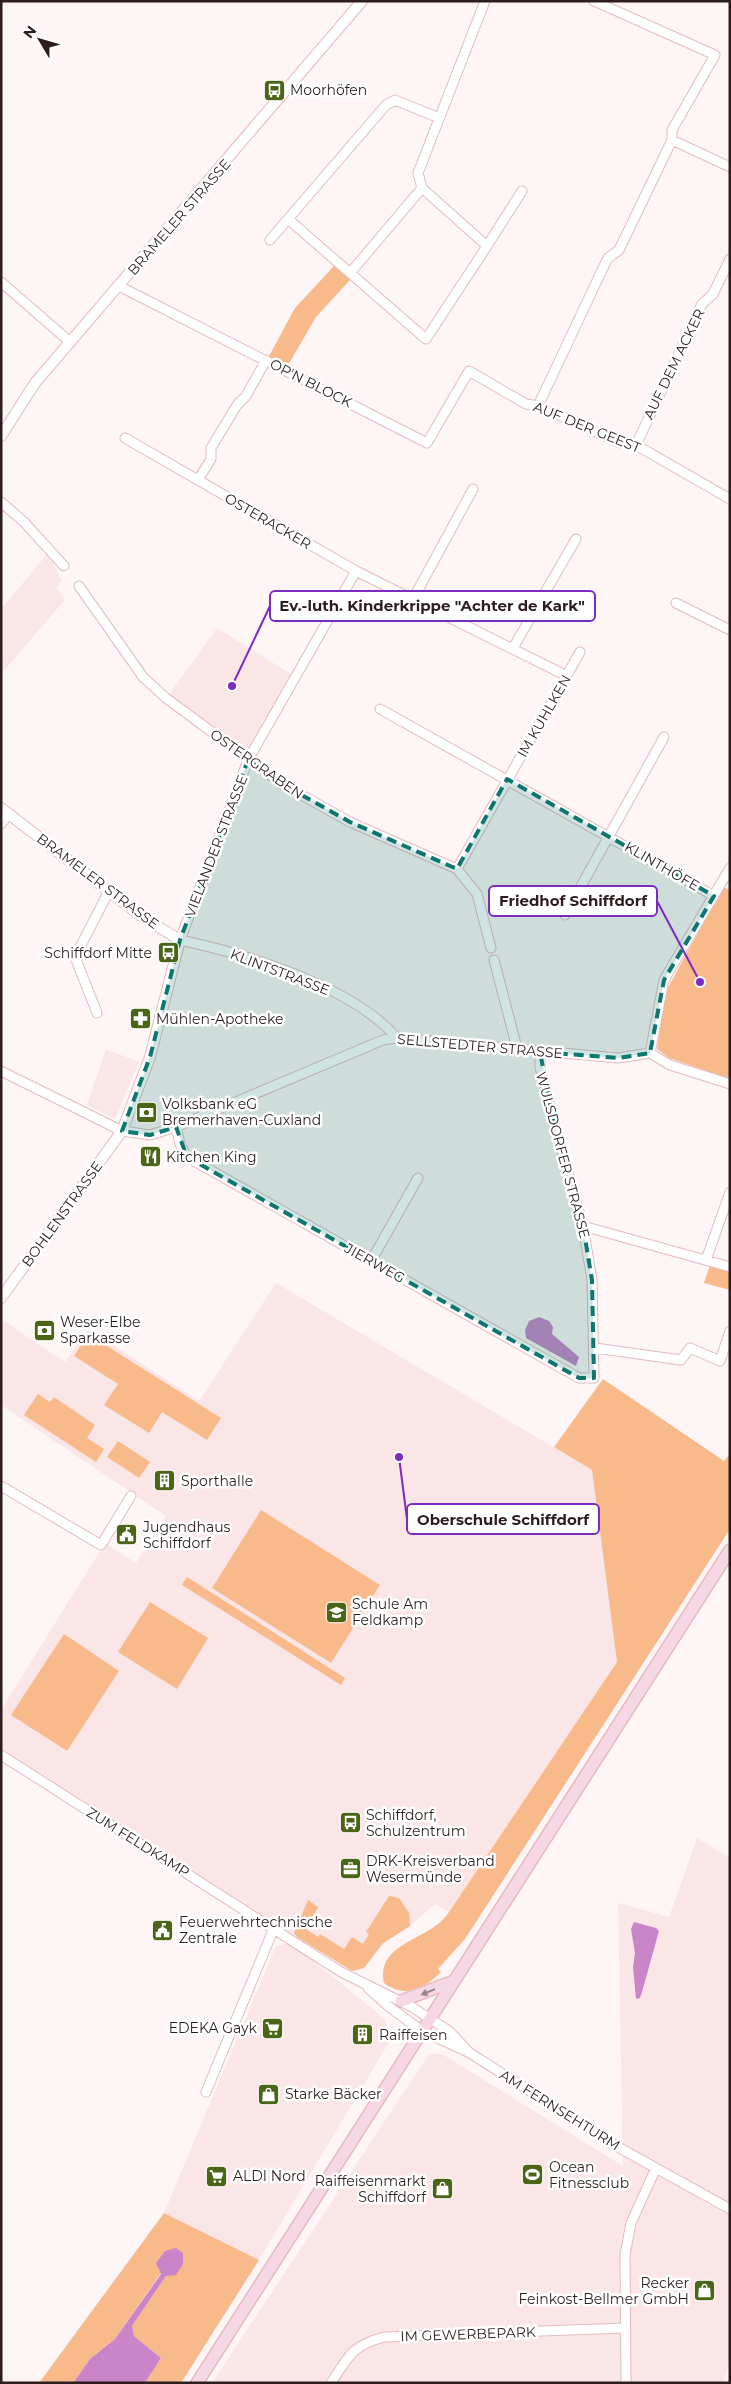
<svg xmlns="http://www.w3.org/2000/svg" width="731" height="2384" viewBox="0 0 731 2384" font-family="Montserrat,sans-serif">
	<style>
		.built { fill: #fbe6e7 }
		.green { fill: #f8ba8b }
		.water { fill: #c985c7 }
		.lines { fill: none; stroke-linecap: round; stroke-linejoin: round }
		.minor-casing { stroke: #e5babe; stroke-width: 11 }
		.tertiary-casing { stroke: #e5babe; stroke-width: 12 }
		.secondary-casing { stroke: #e5babe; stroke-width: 14 }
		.minor { stroke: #fff; stroke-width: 9 }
		.tertiary { stroke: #fff; stroke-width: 10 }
		.secondary { stroke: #f5d7e6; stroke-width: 11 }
		.oneway { fill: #9b838c }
		.marked { fill: #0f766e; fill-opacity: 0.2; stroke: #0f766e; stroke-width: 4; stroke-dasharray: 10 6; stroke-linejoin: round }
		.labels { text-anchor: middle; stroke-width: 5; stroke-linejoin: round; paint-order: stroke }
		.poi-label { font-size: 14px; fill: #2d1d1f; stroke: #fff; text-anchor: start }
		.street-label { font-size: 14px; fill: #2d1d1f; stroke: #fff }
		.leader { fill: none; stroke: #7b2cbf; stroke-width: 2 }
		.callout-dot { fill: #7b2cbf; stroke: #fff; stroke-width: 2 }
		.callout { fill: #fff; stroke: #7b2cbf; stroke-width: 2 }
		.callout-label { font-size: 15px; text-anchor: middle; font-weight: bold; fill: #2d1d1f }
	</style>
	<rect width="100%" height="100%" fill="#fef5f6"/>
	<!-- built -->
	<path class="built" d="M 48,553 L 62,581 L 57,587 L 65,600 L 1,674 L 1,609 Z
		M 217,628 L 294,676 L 248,754 L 168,696 Z
		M 106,1049 L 139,1062 L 115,1119 L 87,1105 Z
		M 276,1283 L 592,1470 L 617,1662 L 449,1912 L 435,1904 L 405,1930 L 387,1940 L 364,1968 L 359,1970 L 352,1971 L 284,1929 L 1,1748 L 1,1710 L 105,1543 L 136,1563 L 166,1516 L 1,1405 L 1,1319 L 65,1362 L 88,1329 L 199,1401 Z
		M 697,1838 L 730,1858 L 730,2362 L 723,2383 L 212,2383 L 429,2054 L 442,2054 L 623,2166 L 618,1903 L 669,1917 Z
		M 291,1943 L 385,2019 L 391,2039 L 259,2260 L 164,2213 L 276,1946 Z"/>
	<!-- green -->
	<path class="green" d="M 334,266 L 350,280 L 316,317 L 287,367 L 268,358 L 295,308 Z
		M 723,887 L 730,890 L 730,1079 L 669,1058 L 657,1049 L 665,993 Z
		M 710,1265 L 730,1271 L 730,1290 L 704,1283 Z
		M 88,1334 L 221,1418 L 207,1440 L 162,1412 L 149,1433 L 104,1405 L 118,1384 L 74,1356 Z
		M 603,1379 L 724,1461 L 730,1454 L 730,1529 L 465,1939 L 438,1969 L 441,1972 C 424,1989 406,1999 384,1983 C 376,1948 417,1941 438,1924 C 442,1921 446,1916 449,1912 L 617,1662 L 592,1470 L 554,1447 Z
		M 38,1394 L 50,1402 L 54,1397 L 95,1425 L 87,1438 L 104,1449 L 96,1462 L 24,1415 Z
		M 118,1441 L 150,1462 L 139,1478 L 107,1457 Z
		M 261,1510 L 380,1585 L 331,1663 L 212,1588 Z
		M 187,1577 L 345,1678 L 341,1685 L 182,1585 Z
		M 150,1602 L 208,1638 L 177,1689 L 118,1652 Z
		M 64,1634 L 119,1671 L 67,1751 L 11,1715 Z
		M 389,1896 L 399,1898 L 409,1913 L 410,1926 L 382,1944 L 364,1968 L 352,1971 L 297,1937 L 294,1933 L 308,1900 L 318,1907 L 307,1930 L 318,1937 L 320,1934 L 344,1949 L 352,1937 L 363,1944 L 369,1934 L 366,1932 Z
		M 164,2213 L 259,2260 L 181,2383 L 145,2383 L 161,2358 L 134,2336 L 132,2326 L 166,2276 L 161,2273 L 115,2339 L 90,2359 L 73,2383 L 39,2383 Z"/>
	<!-- water -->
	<path class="water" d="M 539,1317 L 549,1321 L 553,1327 L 552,1334 L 579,1357 L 576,1366 L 526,1338 L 525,1330 L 529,1321 Z
		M 634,1922 L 656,1928 L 659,1931 L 642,1992 L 640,1998 L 636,1999 L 633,1967 L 635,1953 L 631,1929 Z
		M 176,2248 L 183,2253 L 183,2264 L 176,2275 L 166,2276 L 132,2326 L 134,2336 L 161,2358 L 145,2383 L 73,2383 L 90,2359 L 115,2339 L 161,2274 L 156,2263 L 165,2251 Z"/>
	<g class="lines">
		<defs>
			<path id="minor" d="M 672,140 L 730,167
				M 422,188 L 487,246 L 426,339 L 288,219 L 386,105 L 395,100 L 439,118
				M 270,240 L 288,219
				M 487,246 L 522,191
				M 350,273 L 422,188 L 418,173 L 485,1
				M 1,282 L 70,342
				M 119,286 L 427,443 L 469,371 L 526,404 L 538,406 L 620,443 L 636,445 L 730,499
				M 538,406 L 602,270 L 608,258 L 619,250 L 672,140 L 672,130 L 715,55 L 594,1
				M 125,438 L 356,571 L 567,676
				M 636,445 L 702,304 L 713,294 L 730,259
				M 198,480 L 211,459 L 211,448 L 237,405 L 246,396 L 266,360
				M 1,502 L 24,522 L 64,566
				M 356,571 L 248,760 L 180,940 C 246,954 352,986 397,1038
				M 79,586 L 143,677 L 166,698 L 282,784 L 350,822 L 457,869 L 477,894 L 491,948
				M 412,601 L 473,489
				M 676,603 L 730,630
				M 513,648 L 576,539
				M 380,709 L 714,896
				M 1,824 L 9,814
				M 457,869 L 580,652
				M 565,915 L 664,737
				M 494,960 L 517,1048
				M 97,1013 L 75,957 L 109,891
				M 650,1053 L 664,980 L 730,868
				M 1,1071 L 122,1131 L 150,1135 L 176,1127 L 383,1040 L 397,1038 L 618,1058 L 650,1053 L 670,1065 L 730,1084
				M 176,1127 L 180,1144 L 187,1157 L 579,1378 L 594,1378 L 592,1280 L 583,1226 L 553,1119 L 540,1067 L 540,1052
				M 583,1226 L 730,1267
				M 706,1260 L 730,1192
				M 371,1261 L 418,1178
				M 595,1348 L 681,1360 L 690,1348 L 720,1361 L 730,1331
				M 1,1486 L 101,1545 L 131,1496
				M 1,1755 L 341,1972 L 412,2007 L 449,2031 L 470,2053
				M 368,1988 L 388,2006 L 422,2031 L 470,2053 L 618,2147 L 730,2209
				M 206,2092 L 274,1928
				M 331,2383 C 349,2356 351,2346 384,2337 L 625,2328
				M 626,2383 L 625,2255 L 631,2223 L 656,2168"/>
			<path id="tertiary" d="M 1,436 L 35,383 L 362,1
				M 1,808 L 141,916 L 180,940 L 150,1057 L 122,1131 L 1,1298"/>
			<path id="secondary" d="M 401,2001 L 454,1981
				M 197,2383 L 730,1550"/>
		</defs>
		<!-- minor casing -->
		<use href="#minor" class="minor-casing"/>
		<!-- tertiary casing -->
		<use href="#tertiary" class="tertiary-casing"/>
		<!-- secondary casing -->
		<use href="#secondary" class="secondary-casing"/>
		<!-- minor -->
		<use href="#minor" class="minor"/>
		<!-- tertiary -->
		<use href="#tertiary" class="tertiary"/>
		<!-- secondary -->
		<use href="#secondary" class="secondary"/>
	</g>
	<!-- one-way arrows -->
	<defs><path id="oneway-solid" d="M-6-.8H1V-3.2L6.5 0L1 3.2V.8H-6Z" transform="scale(1.25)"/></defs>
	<use class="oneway" href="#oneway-solid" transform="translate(428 1992) rotate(158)"/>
	<!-- marked area -->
	<path class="marked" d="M 248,760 L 282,784 L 350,822 L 457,869 L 507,779 L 714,896 L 664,980 L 650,1053 L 618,1058 L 540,1052 L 553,1119 L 583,1226 L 592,1280 L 594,1378 L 579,1378 L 187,1157 L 176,1127 L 150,1135 L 122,1131 L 150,1057 L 180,940 Z"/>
	<!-- icons -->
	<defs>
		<symbol id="bus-square" viewBox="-11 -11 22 22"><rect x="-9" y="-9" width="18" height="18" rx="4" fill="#4a6516" stroke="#fff"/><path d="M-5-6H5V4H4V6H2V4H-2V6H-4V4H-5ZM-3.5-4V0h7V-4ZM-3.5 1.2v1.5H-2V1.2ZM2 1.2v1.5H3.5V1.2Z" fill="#fff"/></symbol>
		<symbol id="pharmacy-square" viewBox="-11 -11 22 22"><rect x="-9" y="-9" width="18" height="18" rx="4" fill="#4a6516" stroke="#fff"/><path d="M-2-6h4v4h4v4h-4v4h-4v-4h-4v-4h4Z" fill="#fff"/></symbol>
		<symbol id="bank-square" viewBox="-11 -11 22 22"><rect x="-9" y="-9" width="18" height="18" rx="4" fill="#4a6516" stroke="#fff"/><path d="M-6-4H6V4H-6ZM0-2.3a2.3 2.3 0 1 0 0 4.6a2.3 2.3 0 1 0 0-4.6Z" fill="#fff"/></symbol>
		<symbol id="restaurant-square" viewBox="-11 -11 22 22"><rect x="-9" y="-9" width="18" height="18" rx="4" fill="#4a6516" stroke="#fff"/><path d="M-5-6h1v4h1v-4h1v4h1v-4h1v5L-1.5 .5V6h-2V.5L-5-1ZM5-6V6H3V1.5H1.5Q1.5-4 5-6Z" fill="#fff"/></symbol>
		<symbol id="building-square" viewBox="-11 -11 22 22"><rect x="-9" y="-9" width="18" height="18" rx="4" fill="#4a6516" stroke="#fff"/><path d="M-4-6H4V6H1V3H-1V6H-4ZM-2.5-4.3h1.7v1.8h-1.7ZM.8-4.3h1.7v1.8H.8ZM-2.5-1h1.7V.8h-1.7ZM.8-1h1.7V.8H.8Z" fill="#fff"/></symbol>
		<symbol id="civic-square" viewBox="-11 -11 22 22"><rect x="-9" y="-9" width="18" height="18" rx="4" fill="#4a6516" stroke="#fff"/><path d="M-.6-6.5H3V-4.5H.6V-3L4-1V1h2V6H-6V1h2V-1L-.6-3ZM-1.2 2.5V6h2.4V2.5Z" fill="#fff"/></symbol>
		<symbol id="school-square" viewBox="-11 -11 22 22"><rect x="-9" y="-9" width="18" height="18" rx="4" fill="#4a6516" stroke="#fff"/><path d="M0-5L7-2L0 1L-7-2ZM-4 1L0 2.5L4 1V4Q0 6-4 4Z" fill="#fff"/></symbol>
		<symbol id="office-square" viewBox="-11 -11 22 22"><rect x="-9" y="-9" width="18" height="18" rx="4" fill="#4a6516" stroke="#fff"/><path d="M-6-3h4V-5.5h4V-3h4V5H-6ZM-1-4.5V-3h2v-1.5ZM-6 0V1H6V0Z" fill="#fff"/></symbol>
		<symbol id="supermarket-square" viewBox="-11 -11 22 22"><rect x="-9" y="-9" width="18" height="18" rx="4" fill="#4a6516" stroke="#fff"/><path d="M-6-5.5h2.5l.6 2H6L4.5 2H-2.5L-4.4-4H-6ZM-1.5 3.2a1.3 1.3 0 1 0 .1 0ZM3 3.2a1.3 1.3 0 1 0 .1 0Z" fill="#fff"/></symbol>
		<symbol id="shop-square" viewBox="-11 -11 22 22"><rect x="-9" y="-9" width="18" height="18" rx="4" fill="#4a6516" stroke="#fff"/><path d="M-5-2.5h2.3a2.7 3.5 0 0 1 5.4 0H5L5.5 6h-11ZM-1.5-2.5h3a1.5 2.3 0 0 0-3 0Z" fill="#fff"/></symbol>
		<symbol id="stadium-square" viewBox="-11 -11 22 22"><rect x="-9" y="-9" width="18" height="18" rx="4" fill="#4a6516" stroke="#fff"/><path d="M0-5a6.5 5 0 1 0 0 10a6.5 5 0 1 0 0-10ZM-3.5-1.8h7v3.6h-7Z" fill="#fff"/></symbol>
	</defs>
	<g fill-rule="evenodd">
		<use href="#bus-square" x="262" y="78" width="25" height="25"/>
		<use href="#bus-square" x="156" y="940" width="25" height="25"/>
		<use href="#pharmacy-square" x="128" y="1006" width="25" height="25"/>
		<use href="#bank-square" x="134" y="1100" width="25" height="25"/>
		<use href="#restaurant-square" x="138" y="1144" width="25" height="25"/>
		<use href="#bank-square" x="32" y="1318" width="25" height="25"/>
		<use href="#building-square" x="152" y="1468" width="25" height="25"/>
		<use href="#civic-square" x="114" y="1522" width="25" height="25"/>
		<use href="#school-square" x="324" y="1600" width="25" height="25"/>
		<use href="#bus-square" x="338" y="1810" width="25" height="25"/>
		<use href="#office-square" x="338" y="1856" width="25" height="25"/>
		<use href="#civic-square" x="150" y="1918" width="25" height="25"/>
		<use href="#supermarket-square" x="260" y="2016" width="25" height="25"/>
		<use href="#building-square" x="350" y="2022" width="25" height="25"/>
		<use href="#shop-square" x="256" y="2082" width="25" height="25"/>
		<use href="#stadium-square" x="520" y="2162" width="25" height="25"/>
		<use href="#supermarket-square" x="204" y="2164" width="25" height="25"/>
		<use href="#shop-square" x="430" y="2176" width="25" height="25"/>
		<use href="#shop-square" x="692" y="2278" width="25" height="25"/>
	</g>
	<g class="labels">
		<!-- poi labels -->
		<g class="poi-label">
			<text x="290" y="95">Moorhöfen</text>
			<text x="152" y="958" text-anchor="end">Schiffdorf Mitte</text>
			<text x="156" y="1024">Mühlen-Apotheke</text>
			<text x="162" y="1109">Volksbank eG<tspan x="162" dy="16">Bremerhaven-Cuxland</tspan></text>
			<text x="166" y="1162">Kitchen King</text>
			<text x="60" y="1327">Weser-Elbe<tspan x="60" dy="16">Sparkasse</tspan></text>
			<text x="181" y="1486">Sporthalle</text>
			<text x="143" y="1532">Jugendhaus<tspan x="143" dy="16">Schiffdorf</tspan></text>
			<text x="352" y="1609">Schule Am<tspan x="352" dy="16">Feldkamp</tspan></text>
			<text x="366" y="1820">Schiffdorf,<tspan x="366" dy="16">Schulzentrum</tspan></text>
			<text x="366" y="1866">DRK-Kreisverband<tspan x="366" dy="16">Wesermünde</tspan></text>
			<text x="179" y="1927">Feuerwehrtechnische<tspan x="179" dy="16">Zentrale</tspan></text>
			<text x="257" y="2033" text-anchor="end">EDEKA Gayk</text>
			<text x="379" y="2040">Raiffeisen</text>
			<text x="285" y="2099">Starke Bäcker</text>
			<text x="549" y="2172">Ocean<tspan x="549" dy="16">Fitnessclub</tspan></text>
			<text x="233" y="2181">ALDI Nord</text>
			<text x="426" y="2186" text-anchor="end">Raiffeisenmarkt<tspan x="426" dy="16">Schiffdorf</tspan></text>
			<text x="689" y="2288" text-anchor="end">Recker<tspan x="689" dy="16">Feinkost-Bellmer GmbH</tspan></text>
		</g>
		<!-- street labels -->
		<g class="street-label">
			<text transform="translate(179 217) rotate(-49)" y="5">BRAMELER STRASSE</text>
			<text transform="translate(674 364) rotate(-64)" y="5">AUF DEM ACKER</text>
			<text transform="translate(311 383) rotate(27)" y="5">OP'N BLOCK</text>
			<text transform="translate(587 427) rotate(22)" y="5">AUF DER GEEST</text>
			<text transform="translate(268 521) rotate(30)" y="5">OSTERACKER</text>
			<text transform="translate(544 716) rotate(-60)" y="5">IM KUHLKEN</text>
			<text transform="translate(257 764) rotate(35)" y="5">OSTERGRABEN</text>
			<text transform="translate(216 846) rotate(-69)" y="5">VIELANDER STRASSE</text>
			<text transform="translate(662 866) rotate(30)" y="5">KLINTHÖFE</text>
			<text transform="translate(98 881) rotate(37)" y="5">BRAMELER STRASSE</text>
			<text transform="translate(280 972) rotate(21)" y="5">KLINTSTRASSE</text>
			<text transform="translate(480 1046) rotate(5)" y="5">SELLSTEDTER STRASSE</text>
			<text transform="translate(563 1155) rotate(75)" y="5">WULSDORFER STRASSE</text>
			<text transform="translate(62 1214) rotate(-54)" y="5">BOHLENSTRASSE</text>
			<text transform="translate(375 1263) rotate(29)" y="5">JIERWEG</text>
			<text transform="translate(138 1842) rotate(32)" y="5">ZUM FELDKAMP</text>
			<text transform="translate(560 2110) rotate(32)" y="5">AM FERNSEHTURM</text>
			<text transform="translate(468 2334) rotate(-2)" y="5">IM GEWERBEPARK</text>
		</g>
	</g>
	<!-- callouts -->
	<path class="leader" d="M232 686L270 606M700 982L657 901M399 1457L407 1519"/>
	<g class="callout-dot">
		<circle cx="232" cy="686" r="5"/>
		<circle cx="700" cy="982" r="5"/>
		<circle cx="399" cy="1457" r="5"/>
	</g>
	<g class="callout">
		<rect x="270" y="591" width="325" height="30" rx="5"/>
		<rect x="489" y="886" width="168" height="30" rx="5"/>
		<rect x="407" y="1504" width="192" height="30" rx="5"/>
	</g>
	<g class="callout-label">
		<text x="432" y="611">Ev.-luth. Kinderkrippe "Achter de Kark"</text>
		<text x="573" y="906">Friedhof Schiffdorf</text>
		<text x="503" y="1525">Oberschule Schiffdorf</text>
	</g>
	<!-- border -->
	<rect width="731" height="2384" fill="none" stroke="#2d1d1f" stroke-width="5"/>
	<!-- north arrow -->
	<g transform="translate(40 40) rotate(308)" stroke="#ffffff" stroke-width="4" paint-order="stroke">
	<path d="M0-4L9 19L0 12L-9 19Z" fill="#2d1d1f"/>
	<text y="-8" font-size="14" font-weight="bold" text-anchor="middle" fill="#2d1d1f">N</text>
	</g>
</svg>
